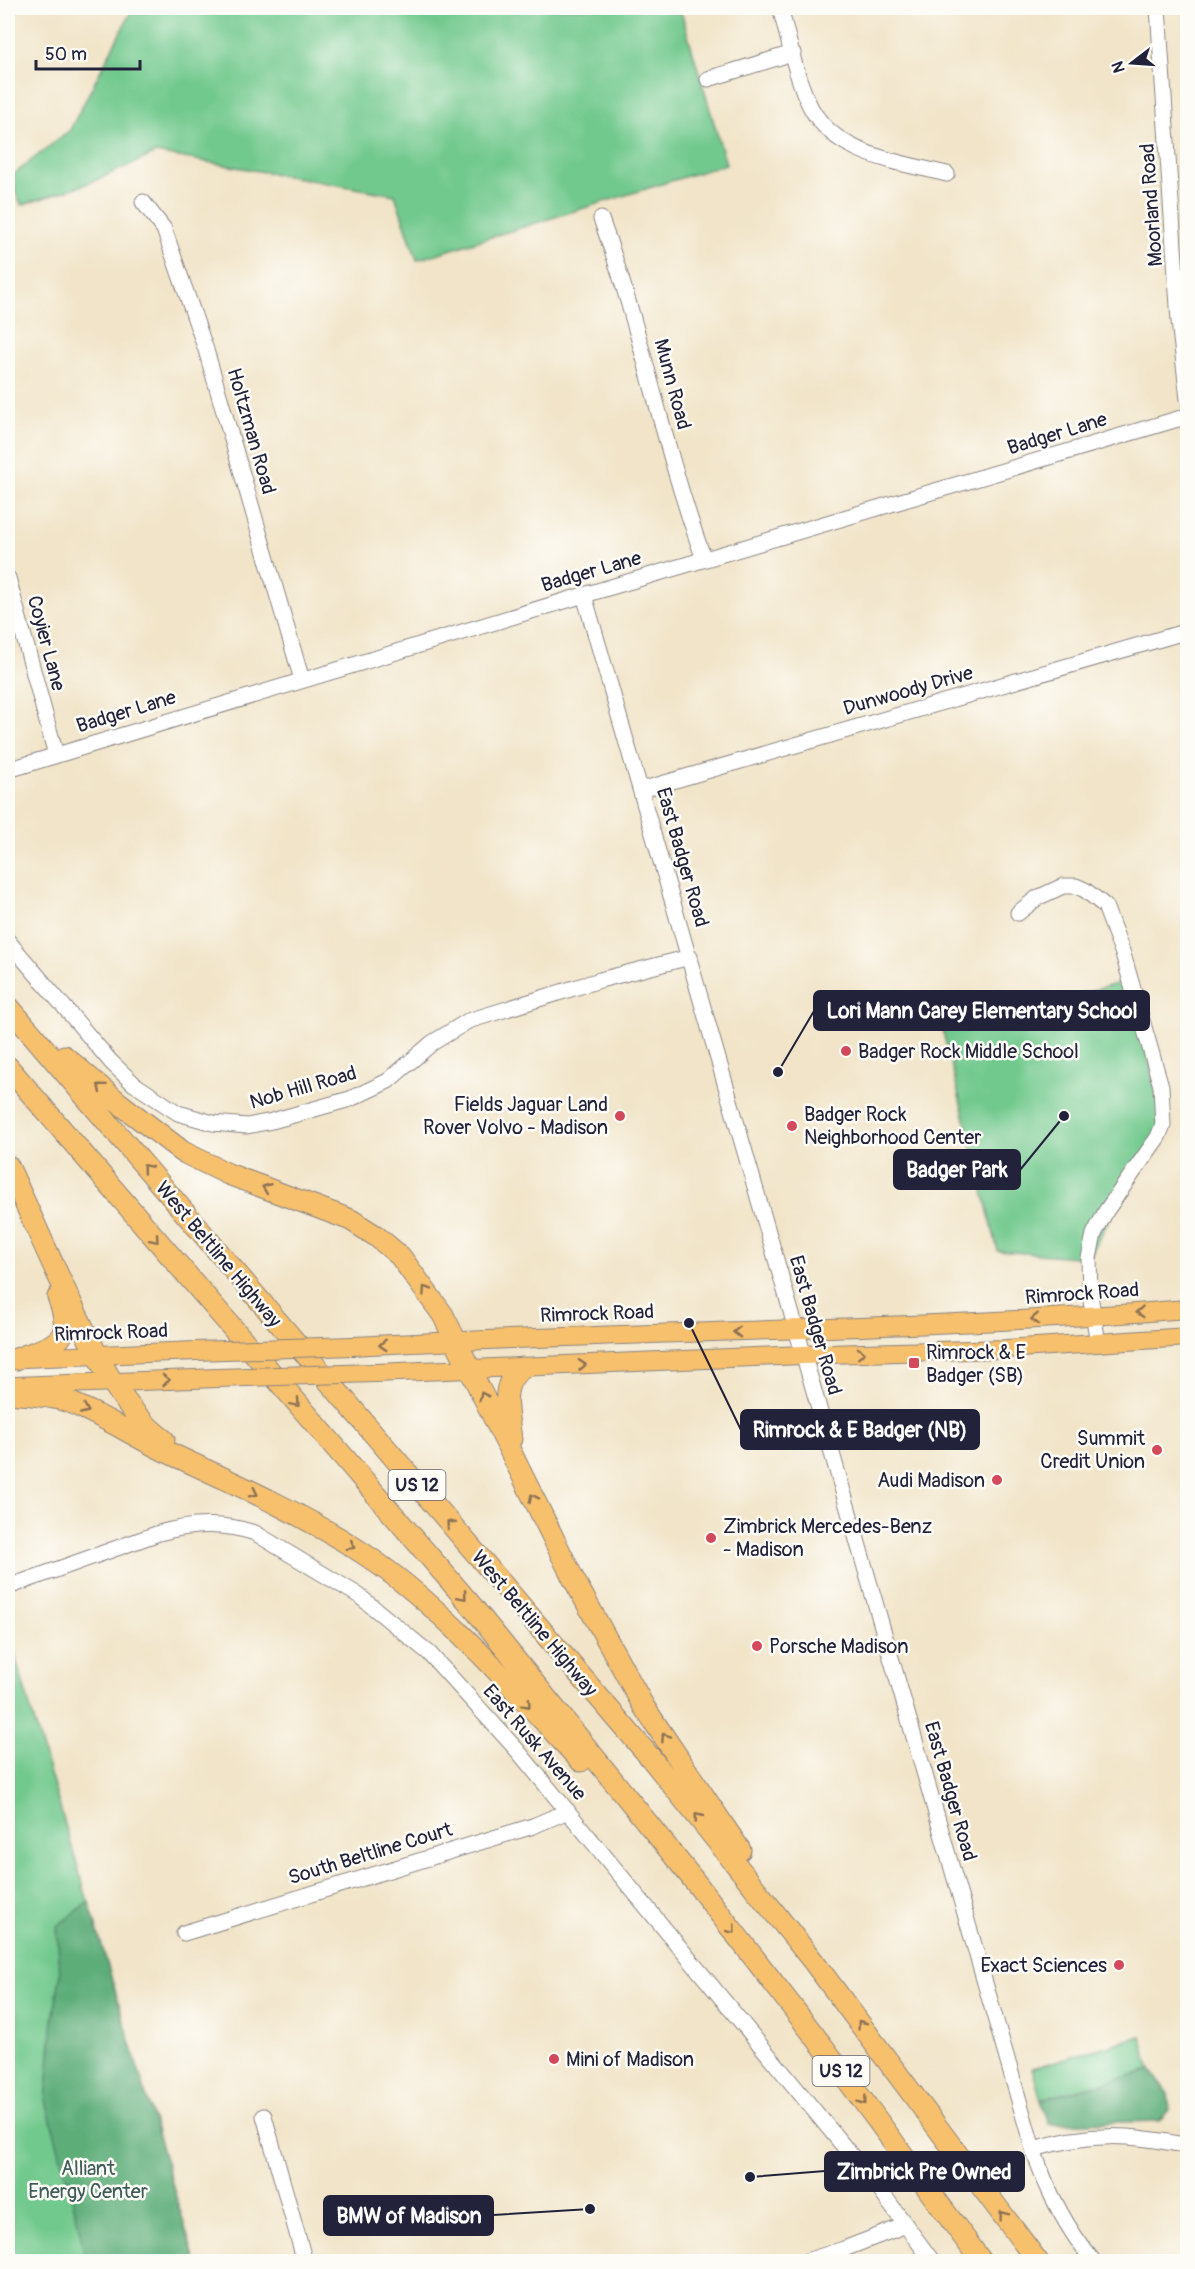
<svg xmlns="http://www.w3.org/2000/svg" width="1195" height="2269" viewBox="0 0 1195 2269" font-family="Pangolin,sans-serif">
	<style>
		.green { fill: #72c98e; stroke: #4a7664; stroke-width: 1.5 }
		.forest { fill: #5dad79; stroke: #40685a; stroke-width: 1.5 }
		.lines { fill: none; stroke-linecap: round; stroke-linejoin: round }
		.minor-casing { stroke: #8a8382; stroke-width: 17 }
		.major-casing { stroke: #8a8382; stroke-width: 20 }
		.highway-casing { stroke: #8a8382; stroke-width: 23 }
		.minor { stroke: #fff; stroke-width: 15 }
		.major { stroke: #f7c06c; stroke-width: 18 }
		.highway { stroke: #f7c06c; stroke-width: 21 }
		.major-bridge-casing { stroke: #8a8382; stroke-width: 20; stroke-linecap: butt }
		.major-bridge { stroke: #f7c06c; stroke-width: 18 }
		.oneway { stroke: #8c7154 }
		.poi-dot { fill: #d1495b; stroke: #fdfcf7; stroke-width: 2 }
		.labels { text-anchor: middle; stroke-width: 5; stroke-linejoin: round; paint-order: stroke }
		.shield { fill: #fdfcf7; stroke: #646373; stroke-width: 1.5 }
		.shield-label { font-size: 18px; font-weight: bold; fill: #22223b }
		.street-label { font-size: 20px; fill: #22223b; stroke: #fdfcf7 }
		.poi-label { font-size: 20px; fill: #22223b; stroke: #fdfcf7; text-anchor: start }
		.park-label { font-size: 20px; fill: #3e5c58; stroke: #fdfcf7 }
		.leader { fill: none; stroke: #22223b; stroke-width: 2 }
		.callout-dot { fill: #22223b; stroke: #fdfcf7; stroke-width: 2 }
		.callout { fill: #22223b; stroke: #22223b; stroke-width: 2 }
		.callout-label { font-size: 21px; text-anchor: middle; font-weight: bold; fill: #fff }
	</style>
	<rect width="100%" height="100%" fill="#fdfcf7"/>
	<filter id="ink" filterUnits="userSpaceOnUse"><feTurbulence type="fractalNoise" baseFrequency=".0167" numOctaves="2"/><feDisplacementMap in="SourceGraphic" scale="12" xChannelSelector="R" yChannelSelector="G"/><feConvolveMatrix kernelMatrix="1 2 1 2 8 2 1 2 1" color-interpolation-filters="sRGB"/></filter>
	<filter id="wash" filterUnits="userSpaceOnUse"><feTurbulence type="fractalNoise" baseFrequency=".008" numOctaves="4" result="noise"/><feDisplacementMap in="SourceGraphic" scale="24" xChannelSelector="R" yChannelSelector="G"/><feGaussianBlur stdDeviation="1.35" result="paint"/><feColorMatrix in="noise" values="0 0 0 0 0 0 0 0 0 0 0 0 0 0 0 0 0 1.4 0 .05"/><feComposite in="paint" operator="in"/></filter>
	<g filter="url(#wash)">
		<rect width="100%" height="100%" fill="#f1e4c8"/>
		<!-- green -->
		<path class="green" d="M 133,8 L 680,8 L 726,164 L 417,260 L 395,195 L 156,153 L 92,182 L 22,205 L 8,179 L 70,130 Z
			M 1131,980 L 1163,1125 L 1129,1181 L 1089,1258 L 998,1251 L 943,1032 Z
			M 8,1633 L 195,2261 L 8,2261 Z
			M 1141,2036 L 1151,2070 L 1041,2100 L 1032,2068 Z"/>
		<!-- forest -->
		<path class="forest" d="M 89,1902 L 195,2261 L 86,2261 L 77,2218 L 46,2101 L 53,2019 L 60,1977 L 57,1926 Z
			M 1151,2070 L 1168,2094 L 1170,2109 L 1159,2121 L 1049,2124 L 1041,2100 Z"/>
	</g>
	<g filter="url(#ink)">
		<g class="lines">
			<defs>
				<path id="minor" d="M 780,8 C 789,39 796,80 811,108 C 837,156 900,162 947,174
					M 1158,8 L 1179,321 L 1188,399
					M 708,79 L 793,53
					M 143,202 L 164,229 L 206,350 L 302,680
					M 601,219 C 642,330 663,448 704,559
					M 8,578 L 56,755
					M 584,595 L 1033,2149 C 1047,2191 1065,2227 1094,2262
					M 8,770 L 584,595 L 1188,416
					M 641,790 L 1188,631
					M 1018,913 L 1037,898 L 1063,886 L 1076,886 L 1085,890 L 1105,906 L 1123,954 L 1161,1086 L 1163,1125 L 1158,1137 L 1106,1211 L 1094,1234 L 1089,1258 L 1090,1295 L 1098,1343
					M 8,941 L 111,1062 L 134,1084 L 178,1113 L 213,1123 L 247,1126 L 272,1121 L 350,1099 L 388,1081 L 432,1043 L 468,1021 L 600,980 L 690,957
					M 8,1587 L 159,1533 C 192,1524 222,1522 255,1533 L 358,1595 L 429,1653 L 517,1750 L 879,2189 L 933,2262
					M 184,1933 L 533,1826 L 568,1811
					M 264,2116 L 305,2262
					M 1033,2149 C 1091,2132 1129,2134 1188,2146
					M 803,2262 L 844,2249 L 906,2225"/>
				<path id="major" d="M 353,1346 C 631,1331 910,1331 1188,1309
					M 24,1358 L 196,1351
					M 375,1373 L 827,1354 L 1006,1349 L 1188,1337
					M 16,1386 L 218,1378"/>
				<path id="highway" d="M 8,1006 L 650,1757 L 813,1961 L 1038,2262
					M 64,1056 L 119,1103 L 183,1152 L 228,1174 L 351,1220 L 376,1236 L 400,1256 L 443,1315 L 573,1578 L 644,1707 L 740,1850
					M 8,1067 L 471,1605 L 696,1883 L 824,2048 L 982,2262
					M 8,1166 C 31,1215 52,1264 76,1313 C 98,1358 122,1410 164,1440
					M 16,1359 C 54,1344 76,1344 58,1297
					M 8,1393 C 26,1395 48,1395 66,1401 C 101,1414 133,1436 167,1452 C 232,1482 300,1512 361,1552 C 445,1607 512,1688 581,1761
					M 511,1439 C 508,1414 498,1382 523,1368"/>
			</defs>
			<!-- minor casing -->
			<use href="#minor" class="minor-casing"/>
			<!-- major casing -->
			<use href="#major" class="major-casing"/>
			<!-- highway casing -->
			<use href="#highway" class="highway-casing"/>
			<!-- minor -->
			<use href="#minor" class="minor"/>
			<!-- major -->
			<use href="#major" class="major"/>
			<!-- highway -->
			<use href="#highway" class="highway"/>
			<defs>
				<path id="major-bridge" d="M 196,1351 L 353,1346
					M 218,1378 L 375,1373"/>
			</defs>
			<!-- major-bridge casing -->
			<use href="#major-bridge" class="major-bridge-casing"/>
			<!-- major-bridge -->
			<use href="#major-bridge" class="major-bridge"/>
		</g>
		<!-- one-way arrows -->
		<defs><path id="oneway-chevron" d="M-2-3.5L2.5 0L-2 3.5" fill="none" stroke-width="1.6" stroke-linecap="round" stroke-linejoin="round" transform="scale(1.5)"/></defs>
		<g class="oneway">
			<use href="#oneway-chevron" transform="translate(101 1087) rotate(-140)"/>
			<use href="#oneway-chevron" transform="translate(146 1168) rotate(-130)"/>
			<use href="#oneway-chevron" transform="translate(266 1188) rotate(-159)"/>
			<use href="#oneway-chevron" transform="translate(155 1239) rotate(49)"/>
			<use href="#oneway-chevron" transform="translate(426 1290) rotate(-125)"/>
			<use href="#oneway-chevron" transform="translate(1140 1312) rotate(176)"/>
			<use href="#oneway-chevron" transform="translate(1035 1319) rotate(177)"/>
			<use href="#oneway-chevron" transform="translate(737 1332) rotate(179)"/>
			<use href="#oneway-chevron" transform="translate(383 1345) rotate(177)"/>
			<use href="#oneway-chevron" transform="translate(861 1353) rotate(-2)"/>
			<use href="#oneway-chevron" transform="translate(582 1365) rotate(-3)"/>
			<use href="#oneway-chevron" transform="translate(166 1380) rotate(-2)"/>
			<use href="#oneway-chevron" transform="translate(483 1396) rotate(-116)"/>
			<use href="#oneway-chevron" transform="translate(296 1403) rotate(49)"/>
			<use href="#oneway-chevron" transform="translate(85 1410) rotate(24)"/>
			<use href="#oneway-chevron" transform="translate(254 1493) rotate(26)"/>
			<use href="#oneway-chevron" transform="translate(533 1498) rotate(-116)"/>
			<use href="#oneway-chevron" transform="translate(450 1524) rotate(-130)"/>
			<use href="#oneway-chevron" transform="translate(351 1546) rotate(31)"/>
			<use href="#oneway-chevron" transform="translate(463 1596) rotate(49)"/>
			<use href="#oneway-chevron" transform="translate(527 1704) rotate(47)"/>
			<use href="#oneway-chevron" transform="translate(665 1737) rotate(-124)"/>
			<use href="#oneway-chevron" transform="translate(698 1817) rotate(-129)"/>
			<use href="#oneway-chevron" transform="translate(732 1930) rotate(52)"/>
			<use href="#oneway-chevron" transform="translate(861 2024) rotate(-127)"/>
			<use href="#oneway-chevron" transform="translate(863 2101) rotate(53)"/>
			<use href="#oneway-chevron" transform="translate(1003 2215) rotate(-127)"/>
		</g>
	</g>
	<!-- markers -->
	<g class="poi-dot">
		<circle cx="846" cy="1051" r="6"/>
		<circle cx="620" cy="1116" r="6"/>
		<circle cx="792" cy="1126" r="6"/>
		<rect x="908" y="1357" width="12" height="12" rx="3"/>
		<circle cx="1157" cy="1450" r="6"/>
		<circle cx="997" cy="1480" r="6"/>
		<circle cx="711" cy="1538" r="6"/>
		<circle cx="757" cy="1646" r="6"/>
		<circle cx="1119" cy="1965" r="6"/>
		<circle cx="554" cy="2059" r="6"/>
	</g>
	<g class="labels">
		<!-- shield labels -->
		<g class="shield">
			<rect x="388.5" y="1470" width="57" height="30" rx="4.5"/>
			<rect x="812.5" y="2056" width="57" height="30" rx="4.5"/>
		</g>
		<g class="shield-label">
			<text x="417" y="1491">US 12</text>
			<text x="841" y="2077">US 12</text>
		</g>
		<!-- street labels -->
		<g class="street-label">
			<text transform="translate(1151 205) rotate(-94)" y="7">Moorland Road</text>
			<text transform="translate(673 384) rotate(75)" y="7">Munn Road</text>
			<text transform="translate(252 431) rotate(74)" y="7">Holtzman Road</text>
			<text transform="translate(1057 433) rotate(-17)" y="7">Badger Lane</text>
			<text transform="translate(591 571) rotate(-16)" y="7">Badger Lane</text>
			<text transform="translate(47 643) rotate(75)" y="7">Coyier Lane</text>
			<text transform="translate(908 690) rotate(-16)" y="7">Dunwoody Drive</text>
			<text transform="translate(126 711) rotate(-17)" y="7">Badger Lane</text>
			<text transform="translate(683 857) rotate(74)" y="7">East Badger Road</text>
			<text transform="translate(303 1087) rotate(-16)" y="7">Nob Hill Road</text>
			<text transform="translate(219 1254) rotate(50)" y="7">West Beltline Highway</text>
			<text transform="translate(1082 1293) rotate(-4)" y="7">Rimrock Road</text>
			<text transform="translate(597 1313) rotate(-2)" y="7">Rimrock Road</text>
			<text transform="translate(816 1325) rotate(74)" y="7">East Badger Road</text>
			<text transform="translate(111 1332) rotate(-2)" y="7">Rimrock Road</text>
			<text transform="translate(535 1623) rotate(50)" y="7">West Beltline Highway</text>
			<text transform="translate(535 1742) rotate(49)" y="7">East Rusk Avenue</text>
			<text transform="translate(951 1791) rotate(74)" y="7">East Badger Road</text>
			<text transform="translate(370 1853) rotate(-17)" y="7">South Beltline Court</text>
		</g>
		<!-- poi labels -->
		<g class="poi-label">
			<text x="858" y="1058">Badger Rock Middle School</text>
			<text x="608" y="1111" text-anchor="end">Fields Jaguar Land<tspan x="608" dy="23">Rover Volvo - Madison</tspan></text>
			<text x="804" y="1121">Badger Rock<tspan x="804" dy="23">Neighborhood Center</tspan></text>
			<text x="926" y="1359">Rimrock &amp; E<tspan x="926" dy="23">Badger (SB)</tspan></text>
			<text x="1145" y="1445" text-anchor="end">Summit<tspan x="1145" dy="23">Credit Union</tspan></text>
			<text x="985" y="1487" text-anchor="end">Audi Madison</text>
			<text x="723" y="1533">Zimbrick Mercedes-Benz<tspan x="723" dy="23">- Madison</tspan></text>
			<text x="769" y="1653">Porsche Madison</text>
			<text x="1107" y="1972" text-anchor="end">Exact Sciences</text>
			<text x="566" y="2066">Mini of Madison</text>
		</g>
		<!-- park labels -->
		<g class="park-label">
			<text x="88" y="2175">Alliant<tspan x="88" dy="23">Energy Center</tspan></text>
		</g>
	</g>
	<!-- callouts -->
	<path class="leader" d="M778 1072L814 1011M1064 1116L1020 1170M689 1323L741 1430M750 2177L825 2171M590 2209L493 2215"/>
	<g class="callout-dot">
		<circle cx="778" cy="1072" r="6"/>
		<circle cx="1064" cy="1116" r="6"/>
		<circle cx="689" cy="1323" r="6"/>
		<circle cx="750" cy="2177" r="6"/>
		<circle cx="590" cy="2209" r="6"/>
	</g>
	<g class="callout">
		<rect x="814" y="991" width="335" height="39" rx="6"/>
		<rect x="894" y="1150" width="126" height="39" rx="6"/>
		<rect x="741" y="1410" width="238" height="39" rx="6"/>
		<rect x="825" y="2152" width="199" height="39" rx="6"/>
		<rect x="324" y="2196" width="169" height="39" rx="6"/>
	</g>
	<g class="callout-label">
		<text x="982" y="1018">Lori Mann Carey Elementary School</text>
		<text x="957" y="1177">Badger Park</text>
		<text x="860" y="1437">Rimrock &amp; E Badger (NB)</text>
		<text x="924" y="2179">Zimbrick Pre Owned</text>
		<text x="409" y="2223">BMW of Madison</text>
	</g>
	<!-- margin -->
	<rect width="1195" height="2269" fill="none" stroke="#fdfcf7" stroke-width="30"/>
	<!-- north arrow -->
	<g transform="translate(1132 63) rotate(253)" stroke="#fdfcf7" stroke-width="4.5" paint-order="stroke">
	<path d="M0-4.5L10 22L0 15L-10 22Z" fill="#22223b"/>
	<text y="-9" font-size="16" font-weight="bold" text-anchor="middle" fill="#22223b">N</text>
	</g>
	<!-- scale -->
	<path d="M36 60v9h104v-9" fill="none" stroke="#22223b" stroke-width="3"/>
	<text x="45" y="60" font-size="18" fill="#22223b" stroke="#fdfcf7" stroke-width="4.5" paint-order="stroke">50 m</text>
</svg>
